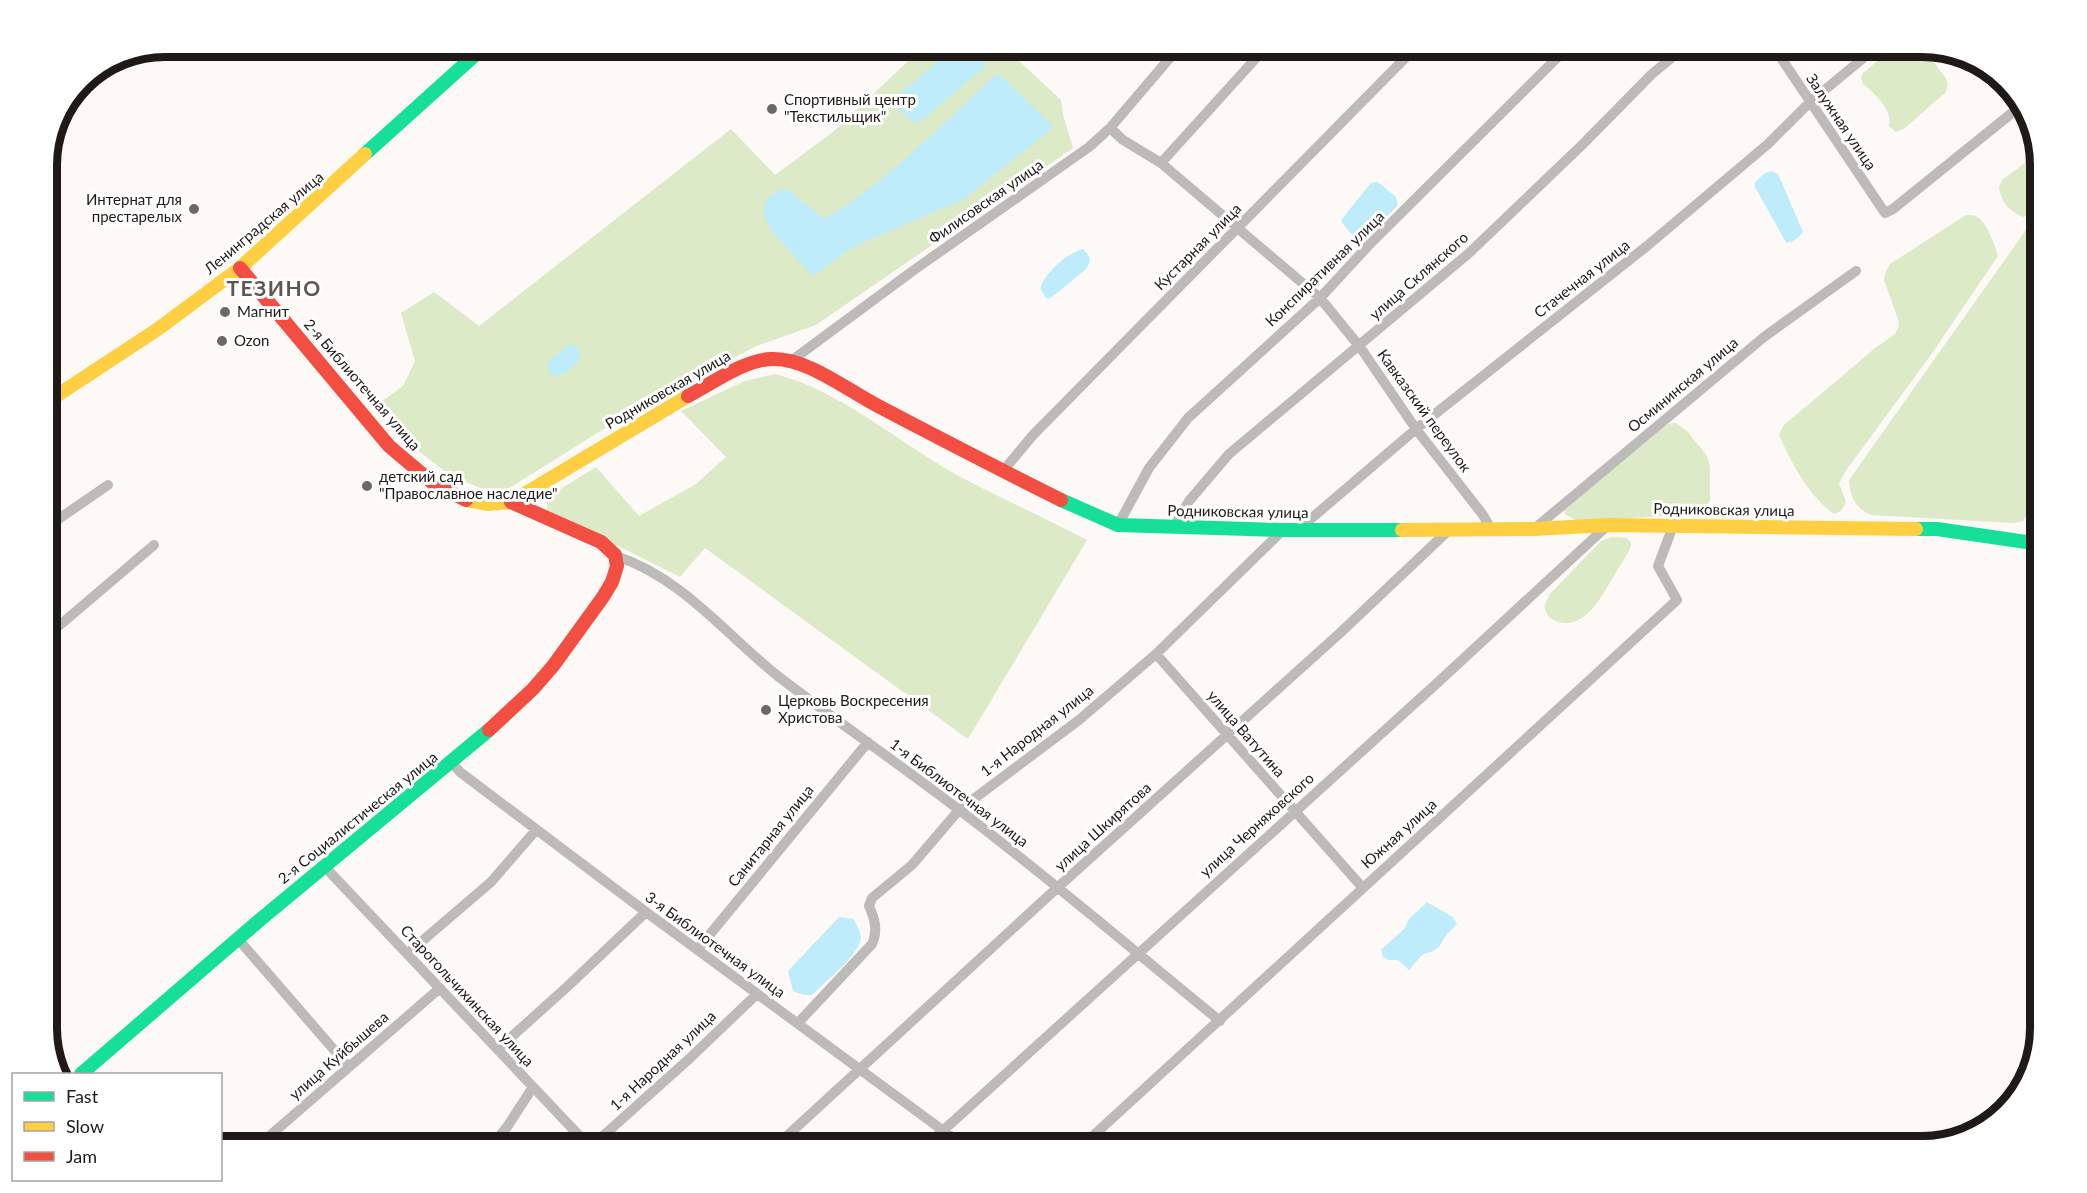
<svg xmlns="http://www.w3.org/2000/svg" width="2087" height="1193" viewBox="0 0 2087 1193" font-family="Lato,sans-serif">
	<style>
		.green { fill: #dceac7 }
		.water { fill: #beecfa }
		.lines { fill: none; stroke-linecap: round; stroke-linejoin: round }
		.street { stroke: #bdbbb9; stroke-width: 10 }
		.fast { stroke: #16e098; stroke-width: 14 }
		.slow { stroke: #ffcf43; stroke-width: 14 }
		.jam { stroke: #f24e42; stroke-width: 14 }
		.poi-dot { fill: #6c6866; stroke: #fff; stroke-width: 2 }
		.labels { text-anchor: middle; stroke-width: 6; stroke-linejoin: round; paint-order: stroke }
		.poi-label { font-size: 15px; fill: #1f1a18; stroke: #fff; text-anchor: start }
		.street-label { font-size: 15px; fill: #1f1a18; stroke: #fff }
		.district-label { font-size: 21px; font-weight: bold; letter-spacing: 1.5px; fill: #62554f; stroke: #fff }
		.rim { fill: none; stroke: #1f1a18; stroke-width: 8 }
	</style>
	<rect width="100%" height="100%" fill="#fcf9f7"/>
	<!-- green -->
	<path class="green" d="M 1895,46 L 1922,47 L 1945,77 L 1948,84 L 1946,92 L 1905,128 L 1896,132 L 1889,126 C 1893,110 1875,94 1863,84 L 1861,78 L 1862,74 Z
		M 923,47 L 1004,47 L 1061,100 L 1064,118 L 1073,148 L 816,325 L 756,346 L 602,430 L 508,489 L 480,488 L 448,474 L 420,452 L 377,405 L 403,386 L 415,361 L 401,313 L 434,292 L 479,326 L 731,129 L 775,175 L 833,132 Z
		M 2039,153 C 2044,173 2043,205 2024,217 C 2011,213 2000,201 1999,187 L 2003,179 Z
		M 2040,210 L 2040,482 L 2036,502 L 2023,521 L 2014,523 L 1871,515 C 1855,508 1850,497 1849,480 Z
		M 1966,215 C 1968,215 1975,215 1976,216 C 1987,222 1995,245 1998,256 L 1928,359 L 1847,469 L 1839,483 L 1846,502 L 1841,511 L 1834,514 C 1808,495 1792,464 1779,435 L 1783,426 L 1874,349 L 1895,334 L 1899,326 L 1898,319 L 1884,280 L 1886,271 L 1890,264 Z
		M 775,374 C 837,389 899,442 955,474 C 998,497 1043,517 1087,540 L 968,739 L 705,548 L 680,577 L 548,511 L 546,498 L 596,467 L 639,516 L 696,484 L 726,457 L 681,411 L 745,381 Z
		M 1676,423 L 1687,431 L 1707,456 L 1710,467 L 1710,500 L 1703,514 L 1577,521 L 1565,514 L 1564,510 L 1668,424 Z
		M 1612,537 L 1626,538 L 1631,542 L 1631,546 C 1627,556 1620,565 1615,574 C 1604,592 1586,630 1559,622 C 1550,620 1546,614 1544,606 L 1550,594 L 1601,541 Z"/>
	<!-- water -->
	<path class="water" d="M 955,47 L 975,47 L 986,59 L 985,67 L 922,120 L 914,123 L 896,107 L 897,96 Z
		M 998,73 L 1054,127 L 964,199 L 853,247 L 813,276 L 772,232 L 763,213 L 767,199 L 779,190 L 787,189 L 824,219 C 887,183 944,122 998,73 Z
		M 1771,171 L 1778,174 L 1803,232 C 1799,238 1794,241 1787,243 L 1784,239 L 1755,187 L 1755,182 L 1764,174 Z
		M 1378,182 L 1396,197 L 1398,205 L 1367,237 C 1352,238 1348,232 1341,220 L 1371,183 Z
		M 1083,249 L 1089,256 L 1090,262 L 1086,269 L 1052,297 L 1048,299 L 1045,297 L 1040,288 C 1046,273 1066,253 1083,249 Z
		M 571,344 L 578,348 L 580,359 L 569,370 L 557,377 L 550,372 L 547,366 L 550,360 Z
		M 1427,902 L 1453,917 L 1457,924 L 1447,934 L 1439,947 L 1433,951 L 1422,955 L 1409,970 L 1398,960 L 1389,960 L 1383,957 L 1381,950 L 1405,928 L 1409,919 Z
		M 839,917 L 854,919 C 856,924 860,931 861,937 C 862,953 823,984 812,995 L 804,995 L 793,991 L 788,971 Z"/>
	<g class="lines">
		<!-- street -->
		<path class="street" d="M 1157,46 L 1170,58
			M 1773,46 L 1885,213 L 1893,209 L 2023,104
			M 1110,128 L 1123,140 L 1161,163 L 1320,298 L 1360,347 L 1416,429 L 1483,515 L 1491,529
			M 1161,163 L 1267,46
			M 791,361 L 914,270 L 1089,147 L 1110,128 L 1180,46
			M 1003,471 L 1033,435 L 1417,46
			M 1118,525 L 1149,468 L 1188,418 L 1320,298 L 1368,246 L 1569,46
			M 47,527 L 108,485
			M 1174,527 L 1189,501 L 1229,454 L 1468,254 L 1581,146 L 1652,74 L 1686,46
			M 1299,529 L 1416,429 L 1647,246 L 1768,144 L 1810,102 L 1878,46
			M 1534,529 L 1764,337 L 1856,271
			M 616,556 C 683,578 726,635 779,677 C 838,722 899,764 958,809 C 1048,877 1133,950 1220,1021
			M 47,636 L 154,545
			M 1156,654 L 1362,887
			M 452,763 L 460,772 L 646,912 L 964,1146
			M 324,866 L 589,1146
			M 238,939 L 348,1066
			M 697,950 L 868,742
			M 407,954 L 491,882 L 536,830
			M 798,1023 L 872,944 C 878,931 875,919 869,906 L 872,898 L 912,865 L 959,810 L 1079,720 L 1156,654 L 1283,530
			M 498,1049 L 568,986 L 646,912
			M 586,1143 L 603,1136 L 689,1059 L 757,994
			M 258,1146 L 440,988
			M 491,1146 L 507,1127 L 533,1087
			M 776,1146 L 1057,888 L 1340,633 L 1450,529
			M 926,1146 L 1435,685 L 1608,525
			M 1082,1146 L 1677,600 L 1658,566 L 1673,526"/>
		<!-- fast -->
		<path class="fast" d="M 365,154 L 485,46
			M 1061,500 L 1118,525 L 1283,530 L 1402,530
			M 1916,529 L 1937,529 L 2040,544
			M 81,1074 L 261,919 L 489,730"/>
		<!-- slow -->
		<path class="slow" d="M 47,402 L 158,329 L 240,268 L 365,154
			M 466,500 L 488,504 L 511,502 L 688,396
			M 1402,530 L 1534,529 L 1608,525 L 1916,529"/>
		<!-- jam -->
		<path class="jam" d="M 240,268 L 389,446 L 434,484 L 466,500
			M 688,396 C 711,384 744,360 771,359 C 806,357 847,390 878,406 C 939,438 999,469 1061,500
			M 489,730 L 533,689 L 553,666 L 603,597 L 612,582 L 617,566 L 615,555 L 601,542 L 511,502"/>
	</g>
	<!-- markers -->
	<g class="poi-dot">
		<circle cx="772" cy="109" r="6"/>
		<circle cx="194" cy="209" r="6"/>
		<circle cx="225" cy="312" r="6"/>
		<circle cx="222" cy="341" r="6"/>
		<circle cx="367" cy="486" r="6"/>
		<circle cx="766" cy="710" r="6"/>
	</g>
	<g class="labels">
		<!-- poi labels -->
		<g class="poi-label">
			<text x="784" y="105">Спортивный центр<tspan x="784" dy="17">"Текстильщик"</tspan></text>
			<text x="182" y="205" text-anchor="end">Интернат для<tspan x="182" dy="17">престарелых</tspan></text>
			<text x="237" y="317">Магнит</text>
			<text x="234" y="346">Ozon</text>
			<text x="379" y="482">детский сад<tspan x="379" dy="17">"Православное наследие"</tspan></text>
			<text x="778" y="706">Церковь Воскресения<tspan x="778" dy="17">Христова</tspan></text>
		</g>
		<!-- street labels -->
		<g class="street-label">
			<text transform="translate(1841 122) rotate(56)" y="5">Залужная улица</text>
			<text transform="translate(986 202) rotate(-35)" y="5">Филисовская улица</text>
			<text transform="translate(264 223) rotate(-40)" y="5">Ленинградская улица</text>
			<text transform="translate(1198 247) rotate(-45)" y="5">Кустарная улица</text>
			<text transform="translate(1325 269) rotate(-44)" y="5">Конспиративная улица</text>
			<text transform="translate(1419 276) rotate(-41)" y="5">улица Склянского</text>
			<text transform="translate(1582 279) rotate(-38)" y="5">Стачечная улица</text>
			<text transform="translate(362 385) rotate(49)" y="5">2-я Библиотечная улица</text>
			<text transform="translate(1683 385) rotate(-40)" y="5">Осмининская улица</text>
			<text transform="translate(668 390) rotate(-30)" y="5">Родниковская улица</text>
			<text transform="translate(1424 411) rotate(54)" y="5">Кавказский переулок</text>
			<text transform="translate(1724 510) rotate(1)" y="5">Родниковская улица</text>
			<text transform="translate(1238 512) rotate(1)" y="5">Родниковская улица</text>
			<text transform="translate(1037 731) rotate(-38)" y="5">1-я Народная улица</text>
			<text transform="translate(1246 734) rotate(49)" y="5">улица Ватутина</text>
			<text transform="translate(959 793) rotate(37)" y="5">1-я Библиотечная улица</text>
			<text transform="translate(358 818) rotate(-39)" y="5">2-я Социалистическая улица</text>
			<text transform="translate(1257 825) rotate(-42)" y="5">улица Черняховского</text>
			<text transform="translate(1103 827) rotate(-42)" y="5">улица Шкирятова</text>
			<text transform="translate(1399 834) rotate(-42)" y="5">Южная улица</text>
			<text transform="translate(771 836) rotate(-51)" y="5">Санитарная улица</text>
			<text transform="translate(715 945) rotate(36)" y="5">3-я Библиотечная улица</text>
			<text transform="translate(467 996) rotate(47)" y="5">Старогольчихинская улица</text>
			<text transform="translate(339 1056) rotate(-41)" y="5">улица Куйбышева</text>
			<text transform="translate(663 1061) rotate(-43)" y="5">1-я Народная улица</text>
		</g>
		<!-- district labels -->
		<g class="district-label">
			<text x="274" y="296">ТЕЗИНО</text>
		</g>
	</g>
	<!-- crop -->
	<path d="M0 0H2087V1193H0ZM165 57H1922A108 108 0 0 1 2030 165V1028A108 108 0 0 1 1922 1136H165A108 108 0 0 1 57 1028V165A108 108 0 0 1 165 57Z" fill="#fff" fill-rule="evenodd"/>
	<path class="rim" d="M165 57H1922A108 108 0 0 1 2030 165V1028A108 108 0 0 1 1922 1136H165A108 108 0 0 1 57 1028V165A108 108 0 0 1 165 57Z"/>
	<!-- legend -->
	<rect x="12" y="1073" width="210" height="108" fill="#ffffff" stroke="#a5a3a3" stroke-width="1.5"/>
	<rect x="24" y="1092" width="30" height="9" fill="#16e098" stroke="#a5a3a3" stroke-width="1.5"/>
	<text x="66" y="1103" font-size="18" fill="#1f1a18">Fast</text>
	<rect x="24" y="1122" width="30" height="9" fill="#ffcf43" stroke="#a5a3a3" stroke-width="1.5"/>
	<text x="66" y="1133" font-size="18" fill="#1f1a18">Slow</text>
	<rect x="24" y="1152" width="30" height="9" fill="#f24e42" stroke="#a5a3a3" stroke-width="1.5"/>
	<text x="66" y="1163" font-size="18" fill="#1f1a18">Jam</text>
</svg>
